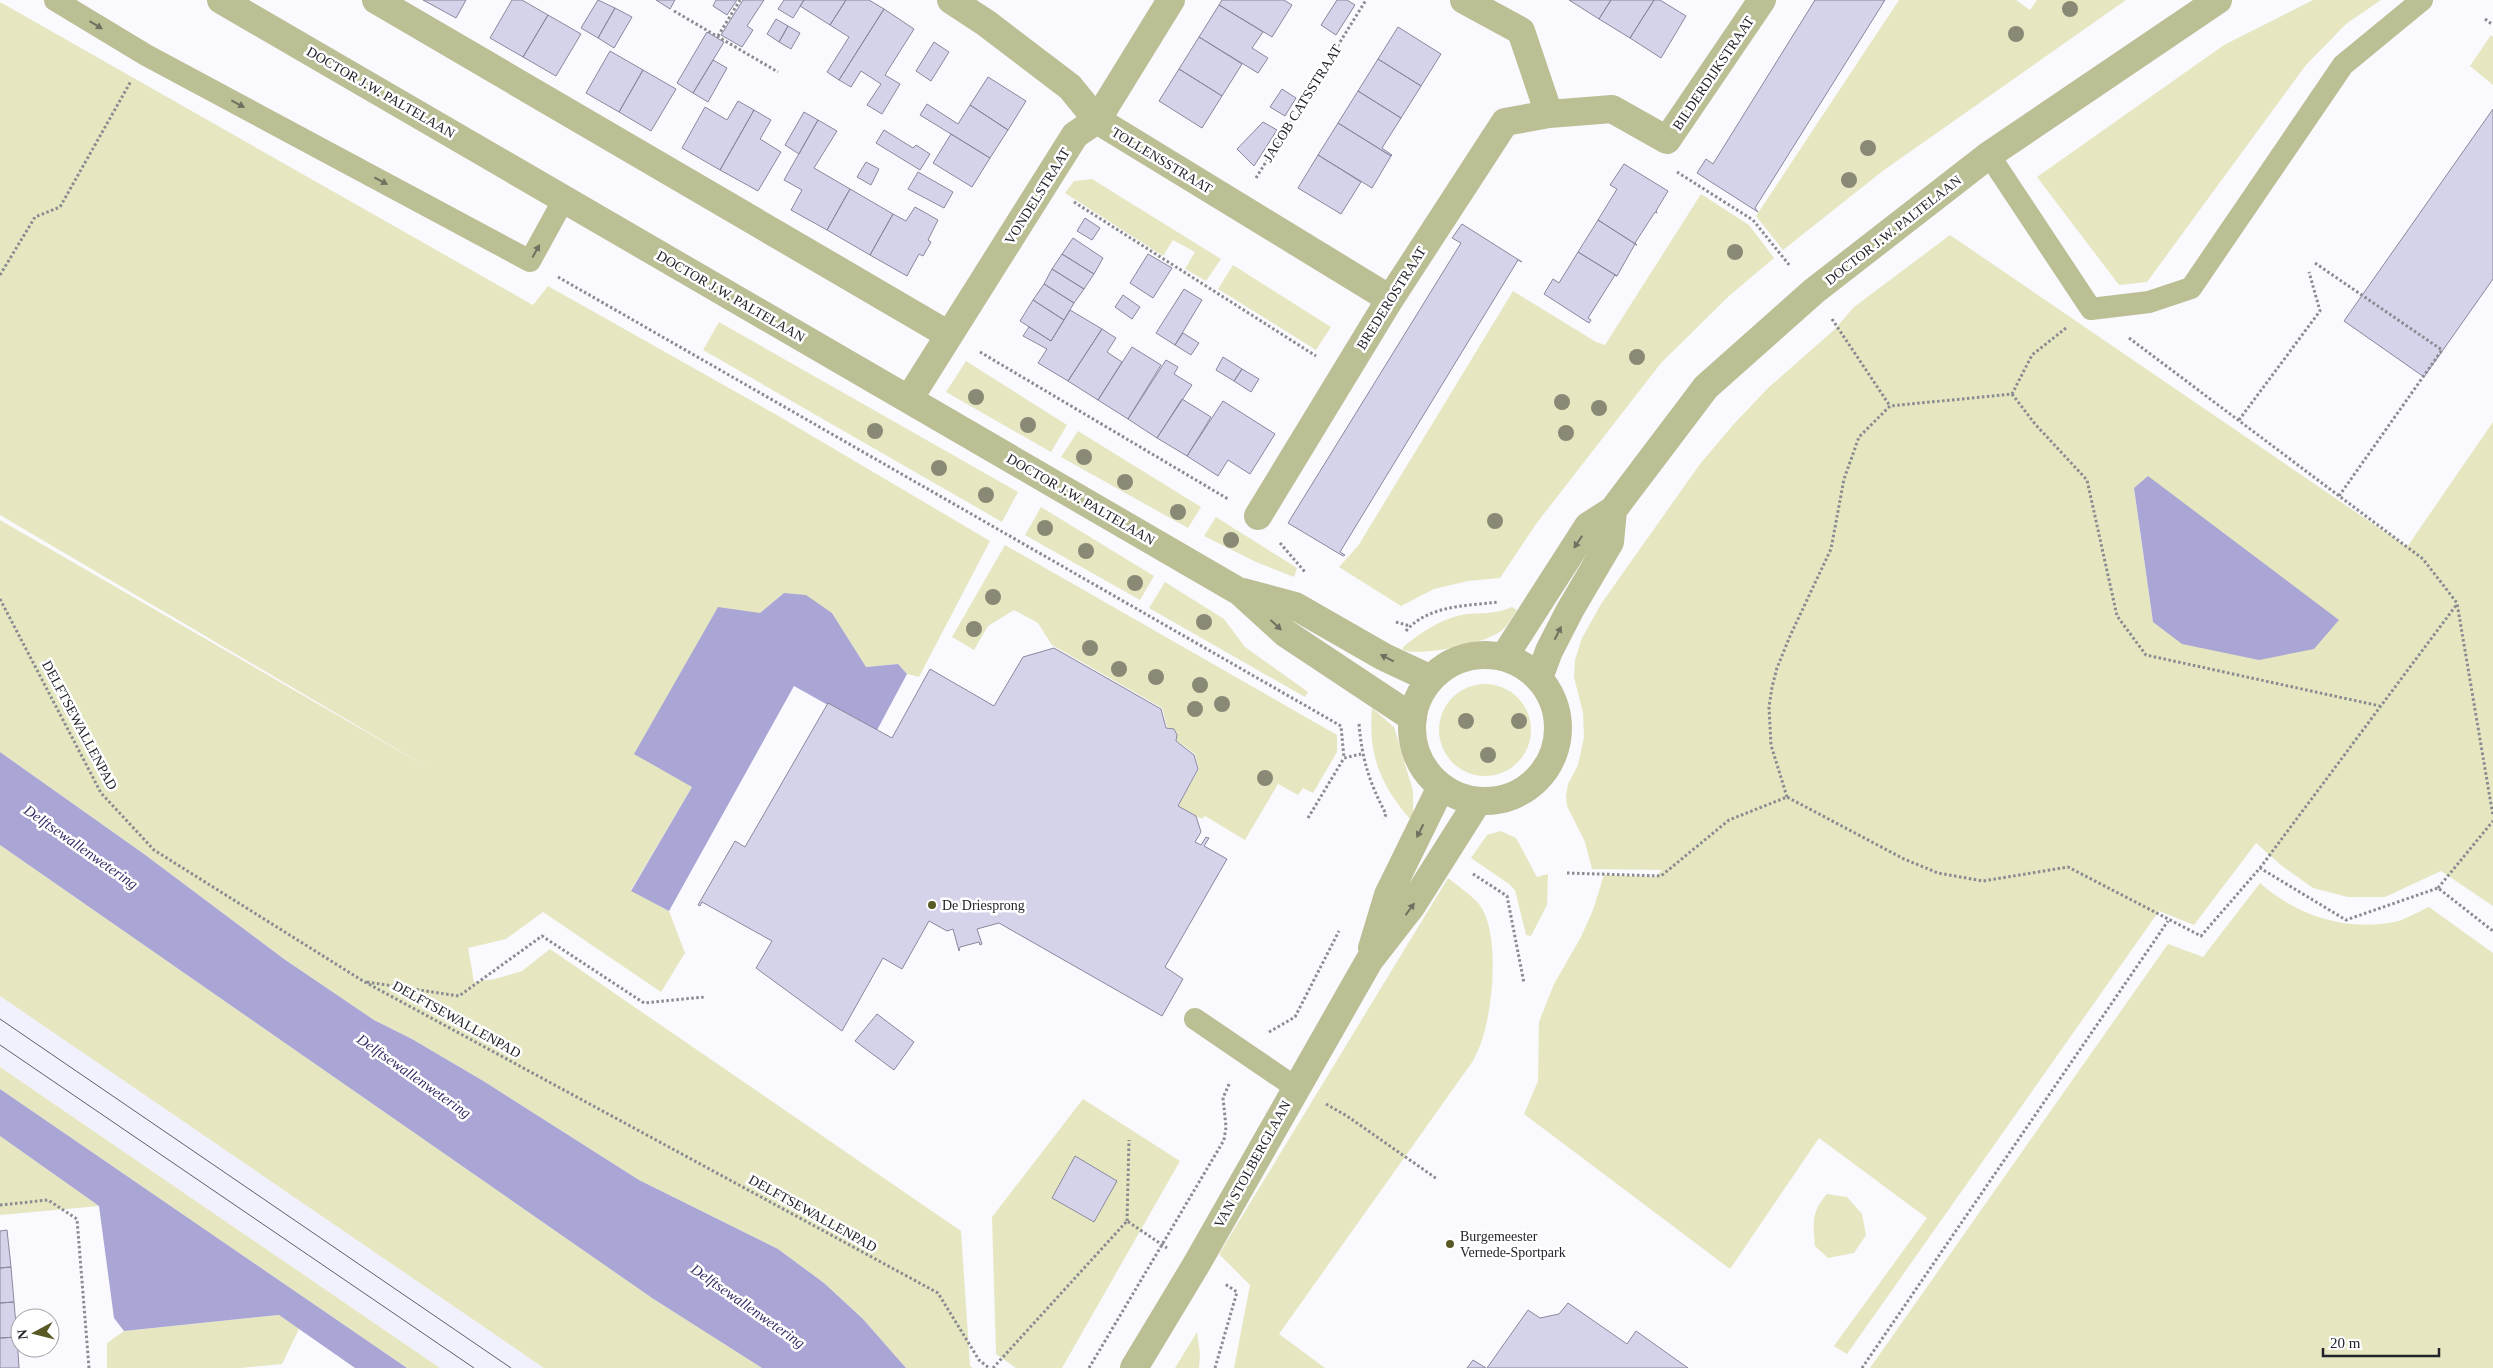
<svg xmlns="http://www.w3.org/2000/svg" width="2493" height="1368" viewBox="0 0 2493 1368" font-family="Georgia,serif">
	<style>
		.built { fill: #f1f0fd }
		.green { fill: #e6e7c1; fill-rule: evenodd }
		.water { fill: #a9a6d5 }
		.building { fill: #d4d3ea; stroke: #89889d }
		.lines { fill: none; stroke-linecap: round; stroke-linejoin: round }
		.path { stroke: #8a8a91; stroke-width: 3; stroke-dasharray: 2.5 2.5; stroke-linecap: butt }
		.service { stroke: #bcbe94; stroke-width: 22 }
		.minor { stroke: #bcbe94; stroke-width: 28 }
		.tertiary { stroke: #bcbe94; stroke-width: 28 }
		.tram { stroke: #616068; stroke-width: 1 }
		.tree { fill: #898975 }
		.oneway { fill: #707060 }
		.poi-dot { fill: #595926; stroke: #fff; stroke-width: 2 }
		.labels { text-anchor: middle; stroke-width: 5; stroke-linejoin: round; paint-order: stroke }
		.street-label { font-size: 14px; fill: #24232c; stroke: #fff }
		.poi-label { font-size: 14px; fill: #24232c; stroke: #fff; text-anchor: start }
		.water-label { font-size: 15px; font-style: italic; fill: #393069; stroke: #fff }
	</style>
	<rect width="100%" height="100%" fill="#f9f9fe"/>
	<!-- built -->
	<path class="built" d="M 0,996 L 544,1368 L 440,1368 L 0,1067 Z"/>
	<!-- green -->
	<path class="green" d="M 1899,0 L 2016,0 L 2030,10 L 2037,0 L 2126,0 L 1884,170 L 1783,250 L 1756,216 Z
		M 2313,0 L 2381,0 L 2346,24 L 2306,65 L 2147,282 L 2119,285 L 2037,177 L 2224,45 Z
		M 0,2 L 533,305 L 548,286 L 775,414 L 990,541 L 919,677 L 907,674 L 898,664 L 866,667 L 832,613 L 784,593 L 760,613 L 692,787 L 631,890 L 669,911 L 685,953 L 661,992 L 543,912 L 506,939 L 468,948 L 474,982 L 495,979 L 522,971 L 550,949 L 961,1231 L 970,1366 L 973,1368 L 906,1368 L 863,1319 L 824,1283 L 778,1249 L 639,1180 L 485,1082 L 412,1039 L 374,1020 L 284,959 L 144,854 L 0,752 L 0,520 L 434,771 L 0,515 Z
		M 2491,35 L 2493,37 L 2493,85 L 2470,66 Z
		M 1092,179 L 1221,259 L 1206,281 L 1185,269 L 1195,252 L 1173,240 L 1163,256 L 1065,193 L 1074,181 Z
		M 1701,194 L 1749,225 L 1774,258 L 1729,296 L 1661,363 L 1536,524 L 1500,578 L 1468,581 L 1434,589 L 1401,606 L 1339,567 L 1358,546 L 1513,291 L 1596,342 L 1605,345 Z
		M 1950,235 L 2407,547 L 2493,422 L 2493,906 L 2441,871 L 2385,897 L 2348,897 L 2313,888 L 2282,866 L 2256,843 L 2194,925 L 2159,911 L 1847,1354 L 1834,1346 L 1927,1218 L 1819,1138 L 1730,1269 L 1524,1114 L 1538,1081 L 1539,1022 L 1554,984 L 1581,937 L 1593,910 L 1604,875 L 1655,877 L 1662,870 L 1592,869 L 1585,842 L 1567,806 L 1566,796 L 1568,784 L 1578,765 L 1584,737 L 1583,713 L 1574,677 L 1575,660 L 1582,638 L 1601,604 L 1700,464 L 1733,425 L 1768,388 L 1834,330 L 1854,307 ZM 2134,489 L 2259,660 L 2153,622 Z
		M 1233,265 L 1331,327 L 1316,350 L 1218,289 Z
		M 719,322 L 1018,492 L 1002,522 L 703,350 Z
		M 966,361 L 1067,425 L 1051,452 L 946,392 Z
		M 1078,431 L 1201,507 L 1188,528 L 1061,457 Z
		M 1041,507 L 1154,576 L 1140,600 L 1025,535 Z
		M 1216,517 L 1297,568 L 1294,577 L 1256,562 L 1204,536 Z
		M 1005,545 L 1337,735 L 1337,752 L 1313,793 L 1303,788 L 1298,795 L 1278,784 L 1245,840 L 1205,816 L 1202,819 L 1178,806 L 1199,769 L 1195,754 L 1177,741 L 1176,731 L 1167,727 L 1162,708 L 1052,645 L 1038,623 L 1014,610 L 988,626 L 974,650 L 952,637 Z
		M 1165,582 L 1224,619 L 1245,647 L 1308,692 L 1305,697 L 1149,608 Z
		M 1512,607 L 1517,610 C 1512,617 1508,626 1501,631 C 1487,643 1421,657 1403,650 L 1403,647 C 1421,633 1438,620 1461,615 C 1479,612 1495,615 1512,607 Z
		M1439 730a46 46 0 1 1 92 0a46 46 0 1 1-92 0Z
		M 1372,708 L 1394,727 L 1413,791 L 1413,818 L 1410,819 C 1380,784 1368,755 1372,708 Z
		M 1501,831 L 1516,838 L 1537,877 L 1548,874 L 1547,905 L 1531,936 L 1526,935 L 1515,890 L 1509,884 L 1471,858 L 1487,835 Z
		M 0,845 L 652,1298 L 762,1368 L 544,1368 L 0,996 Z
		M 1448,878 C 1458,886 1470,894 1478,903 C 1501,929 1493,1008 1482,1040 C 1480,1047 1476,1054 1473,1061 L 1279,1334 L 1325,1368 L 1234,1368 L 1250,1285 L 1219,1254 Z
		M 2260,883 C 2297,915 2340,930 2389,923 C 2402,922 2417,912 2429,907 L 2493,953 L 2493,1368 L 1870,1368 L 2168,944 L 2203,957 Z
		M 0,1067 L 440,1368 L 407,1368 L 0,1089 Z
		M 1083,1099 L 1180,1161 L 1062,1368 L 1016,1368 L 996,1354 L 992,1217 Z
		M 0,1136 L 99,1206 L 0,1215 Z
		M 1827,1194 L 1847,1197 L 1862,1214 L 1866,1235 L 1854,1253 L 1828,1258 L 1815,1246 C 1813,1223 1811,1212 1827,1194 Z
		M 279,1315 L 299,1329 L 282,1364 L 240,1368 L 107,1368 L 107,1343 L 124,1331 Z
		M 1197,1332 L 1200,1354 L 1199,1368 L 1175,1368 Z"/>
	<!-- water -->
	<path class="water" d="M 2148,476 L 2339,620 L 2314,649 L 2259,660 L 2182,644 L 2153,622 L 2134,488 Z
		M 784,593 L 806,595 L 832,613 L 866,667 L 898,664 L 907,674 L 876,732 L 794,686 L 669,911 L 631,891 L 692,787 L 634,754 L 718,607 L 760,613 Z
		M 0,752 L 144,854 L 284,959 L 374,1020 L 412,1039 L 485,1082 L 639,1180 L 778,1249 L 824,1283 L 863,1319 L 906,1368 L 762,1368 L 652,1298 L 0,845 Z
		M 0,1089 L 407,1368 L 355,1368 L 279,1315 L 124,1331 L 114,1318 L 99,1206 L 0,1136 Z"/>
	<!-- building -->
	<path class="building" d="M 423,0 L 466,0 L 456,18 Z
		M 512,0 L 522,0 L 548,15 L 523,57 L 490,38 Z
		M 598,0 L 615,8 L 598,38 L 581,28 Z
		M 656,0 L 675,0 L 670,9 Z
		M 716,0 L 737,0 L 727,15 L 713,6 Z
		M 743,0 L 764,0 L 747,26 L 753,30 L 742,47 L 721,35 Z
		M 784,0 L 804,0 L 793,18 L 778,9 Z
		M 804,0 L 846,0 L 830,25 L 800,6 Z
		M 846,0 L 869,0 L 884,9 L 839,80 L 827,72 L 849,37 L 830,25 Z
		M 1222,0 L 1284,0 L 1292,5 L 1272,37 L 1219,5 Z
		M 1337,0 L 1347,0 L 1355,5 L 1336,35 L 1321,25 Z
		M 1569,0 L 1611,0 L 1599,19 Z
		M 1611,0 L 1654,0 L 1630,38 L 1599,19 Z
		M 1654,0 L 1660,0 L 1686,16 L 1661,58 L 1630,38 Z
		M 1815,0 L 1885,0 L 1755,208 L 1758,212 L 1697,173 L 1706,159 L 1713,164 Z
		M 1219,5 L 1263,32 L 1252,48 L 1268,58 L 1258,73 L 1199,37 Z
		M 615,8 L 632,17 L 614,48 L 598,38 Z
		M 884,9 L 914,29 L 885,75 L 900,84 L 882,114 L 867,105 L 881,84 L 861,71 L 851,87 L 839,80 Z
		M 548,15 L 581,34 L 556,76 L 523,57 Z
		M 776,19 L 788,26 L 779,42 L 767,34 Z
		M 788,26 L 800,33 L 791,49 L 779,42 Z
		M 1398,27 L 1441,54 L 1421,86 L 1378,59 Z
		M 707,32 L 724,42 L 693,93 L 677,83 Z
		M 1199,37 L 1242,64 L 1222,96 L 1179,69 Z
		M 934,42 L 949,52 L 931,81 L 916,71 Z
		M 610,51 L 643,70 L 619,112 L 586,93 Z
		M 1378,59 L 1421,86 L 1401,118 L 1358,91 Z
		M 713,60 L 727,68 L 708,102 L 693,93 Z
		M 1179,69 L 1222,96 L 1202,128 L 1159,101 Z
		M 643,70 L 676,89 L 651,131 L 619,112 Z
		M 988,77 L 1026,101 L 1008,130 L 970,105 Z
		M 1282,89 L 1296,98 L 1285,116 L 1270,107 Z
		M 1358,91 L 1401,118 L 1382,148 L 1392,155 L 1391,156 L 1338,123 Z
		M 738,101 L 754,110 L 720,170 L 682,148 L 705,107 L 727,120 Z
		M 927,104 L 958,124 L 970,105 L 1008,130 L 990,158 L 920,115 Z
		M 2493,109 L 2493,279 L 2424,377 L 2344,321 Z
		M 754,110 L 771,120 L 760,139 L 781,152 L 758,191 L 720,170 Z
		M 804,112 L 818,120 L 799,154 L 785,145 Z
		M 818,120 L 837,131 L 814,168 L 850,189 L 827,230 L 791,210 L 802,190 L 784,180 Z
		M 1263,122 L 1277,130 L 1254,166 L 1237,149 Z
		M 1338,123 L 1391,156 L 1372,188 L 1318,155 Z
		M 884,130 L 913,148 L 916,145 L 930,154 L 920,170 L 876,143 Z
		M 951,134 L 990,158 L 972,187 L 933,163 Z
		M 1318,155 L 1361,182 L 1341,214 L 1298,188 Z
		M 866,162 L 879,169 L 871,185 L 857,177 Z
		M 1624,164 L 1668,191 L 1656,211 L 1657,213 L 1655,212 L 1635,243 L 1637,245 L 1598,220 L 1617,189 L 1610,185 Z
		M 918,172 L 953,192 L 944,208 L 908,189 Z
		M 850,189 L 893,214 L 870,255 L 827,230 Z
		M 915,207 L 938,220 L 928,240 L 931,242 L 923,256 L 919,254 L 907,276 L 870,255 L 893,214 L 906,221 Z
		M 1085,218 L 1100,228 L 1092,240 L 1077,231 Z
		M 1598,220 L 1637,245 L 1635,244 L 1617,276 L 1578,252 Z
		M 1462,224 L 1522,262 L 1518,260 L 1340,552 L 1345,555 L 1343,556 L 1288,523 L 1461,243 L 1452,238 Z
		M 1073,238 L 1103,258 L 1094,274 L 1062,254 Z
		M 1578,252 L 1617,276 L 1615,275 L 1588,318 L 1591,320 L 1589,323 L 1544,294 L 1553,279 L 1559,283 Z
		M 1062,254 L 1094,274 L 1084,289 L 1052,269 Z
		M 1148,254 L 1172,268 L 1153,298 L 1130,283 Z
		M 1052,269 L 1084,289 L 1074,303 L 1044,284 Z
		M 1044,284 L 1074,303 L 1064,320 L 1033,300 Z
		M 1184,289 L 1202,300 L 1175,345 L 1156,333 Z
		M 1123,295 L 1140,307 L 1132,319 L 1115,307 Z
		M 1033,300 L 1064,320 L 1051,341 L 1020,321 Z
		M 1070,310 L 1102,329 L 1068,381 L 1038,363 L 1047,349 L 1023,336 L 1029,327 L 1051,341 Z
		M 1102,329 L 1116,338 L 1107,352 L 1122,362 L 1098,400 L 1068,381 Z
		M 1183,333 L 1199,343 L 1191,355 L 1175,345 Z
		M 1132,347 L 1161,365 L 1128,419 L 1098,400 Z
		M 1223,357 L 1242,369 L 1234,381 L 1216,370 Z
		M 1166,360 L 1178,367 L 1174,374 L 1192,385 L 1157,438 L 1128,419 Z
		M 1242,369 L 1259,379 L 1251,392 L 1234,381 Z
		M 1182,399 L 1211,417 L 1187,456 L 1157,438 Z
		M 1223,401 L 1275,434 L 1250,474 L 1228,460 L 1218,476 L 1187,456 Z
		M 1054,648 L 1161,709 L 1166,728 L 1174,729 L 1177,735 L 1176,741 L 1194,755 L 1198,769 L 1178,806 L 1196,816 L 1201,832 L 1195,842 L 1201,845 L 1206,837 L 1209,838 L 1204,846 L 1227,859 L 1165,967 L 1183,979 L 1162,1016 L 999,923 L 977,929 L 982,944 L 980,945 L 979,942 L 960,947 L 959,951 L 953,929 L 947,931 L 929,921 L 902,969 L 883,958 L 842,1031 L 756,968 L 772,941 L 702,902 L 700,906 L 698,905 L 735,841 L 745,847 L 828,703 L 892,738 L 930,669 L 994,706 L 1023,657 Z
		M 877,1014 L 914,1042 L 894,1070 L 855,1041 Z
		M 1075,1156 L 1117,1181 L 1094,1222 L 1052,1198 Z
		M 7,1230 L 11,1267 L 0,1268 L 0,1231 Z
		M 11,1267 L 14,1302 L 0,1303 L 0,1268 Z
		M 14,1302 L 17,1337 L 0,1338 L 0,1303 Z
		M 1568,1303 L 1627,1344 L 1636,1331 L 1688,1368 L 1487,1368 L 1528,1310 L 1540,1318 L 1559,1314 Z
		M 17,1337 L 19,1368 L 0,1368 L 0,1338 Z
		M 1473,1360 L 1486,1368 L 1467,1368 Z"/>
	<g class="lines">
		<!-- path -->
		<path class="path" d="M 674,11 L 778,72
			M 2485,19 L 2493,25
			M 718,36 L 740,0
			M 1677,172 L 1753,220 L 1790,266
			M 1256,178 L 1366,0
			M 1074,202 L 1316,356
			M 2315,263 L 2442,350 L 2339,496
			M 0,275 L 35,217 L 60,207 L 131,81
			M 558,277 L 1341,726 L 1344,758 L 1361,754
			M 1832,319 L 1890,406
			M 2129,338 L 2423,559 L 2457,603 L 2493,816
			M 980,352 L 1228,499
			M 2012,394 L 2035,424 L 2087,480 L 2117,616 L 2146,655 L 2380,706
			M 2239,420 L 2320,311 L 2309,272
			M 1280,543 L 1305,572
			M 0,599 L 101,793 L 154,850 L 363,981 L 938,1293 L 979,1360 L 989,1368
			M 1396,622 L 1410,626
			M 1406,631 C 1428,605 1467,606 1498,602
			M 1359,724 C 1362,759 1369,782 1386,814 L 1384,819
			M 1787,797 L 1771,745 L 1769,707 L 1772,687 L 1777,668 L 1790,636 L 1831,549 L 1844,479 L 1859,437 L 1890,406 L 2012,394 L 2032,355 L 2066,328
			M 1308,818 L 1344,758
			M 2260,868 L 2457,604
			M 1567,873 L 1661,876 L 1729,820 L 1787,797 L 1904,859 L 1938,873 L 1983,881 L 2068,867 L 2201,936 L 2260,868 L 2346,920 L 2438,888 L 2493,931
			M 1473,874 L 1507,896 L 1524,983
			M 2438,888 L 2493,821
			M 367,982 L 459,996 L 542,936 L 644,1003 L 705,997
			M 1269,1032 L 1295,1017 L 1339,931
			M 1326,1104 L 1347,1116 L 1437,1179
			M 0,1205 L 48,1200 L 77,1219 L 89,1368
			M 1127,1221 L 1129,1140
			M 993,1368 L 1127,1221 L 1167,1248
			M 1089,1368 L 1224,1140 L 1226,1127 L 1223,1098 L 1230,1082
			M 1215,1368 L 1237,1292 L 1225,1284
			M 1862,1368 L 2168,921"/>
		<!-- service -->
		<path class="service" d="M 55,0 L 146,55 L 530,261 L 564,199
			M 1989,155 L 2091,309 L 2149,302 L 2191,288 L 2343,65 L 2422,0
			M 1195,1019 L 1295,1087"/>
		<!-- minor -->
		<path class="minor" d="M 376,0 L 949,335
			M 951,0 L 986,23 L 1070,87 L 1097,120 L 1390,299
			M 1464,0 L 1521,31 L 1549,114
			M 909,399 L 1075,135 L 1097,120 L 1171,0
			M 1258,516 L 1390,299 L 1505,122 L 1549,114 L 1612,109 L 1667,140 L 1762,0"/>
		<!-- tertiary -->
		<path class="tertiary" d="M 221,0 L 1240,592 L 1285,633 L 1413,718
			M 1243,592 L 1295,606 L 1384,657 L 1431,679
			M1412 728a73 73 0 1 1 146 0a73 73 0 1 1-146 0Z
			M 1504,657 L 1588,526 L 1613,510 L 1706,387 L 1814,291 L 1989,155 L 2218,0
			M 1539,678 L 1549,651 L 1570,610 L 1610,542 L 1613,510
			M 1372,948 L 1388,895 L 1441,787
			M 1134,1368 L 1196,1265 L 1369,961 L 1411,907 L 1478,801"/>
		<!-- tram -->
		<path class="tram" d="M 0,1019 L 511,1368
			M 0,1045 L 474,1368"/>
	</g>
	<!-- trees -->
	<g class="tree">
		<circle cx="2070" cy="9" r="8"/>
		<circle cx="2016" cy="34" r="8"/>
		<circle cx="1868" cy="148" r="8"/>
		<circle cx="1849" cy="180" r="8"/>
		<circle cx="1735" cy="252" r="8"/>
		<circle cx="1637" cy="357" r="8"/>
		<circle cx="976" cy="397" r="8"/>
		<circle cx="1562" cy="402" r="8"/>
		<circle cx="1599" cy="408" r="8"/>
		<circle cx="1028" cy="425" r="8"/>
		<circle cx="875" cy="431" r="8"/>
		<circle cx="1566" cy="433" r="8"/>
		<circle cx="1084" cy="457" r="8"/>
		<circle cx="939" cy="468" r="8"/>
		<circle cx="1125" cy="482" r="8"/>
		<circle cx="986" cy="495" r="8"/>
		<circle cx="1178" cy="512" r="8"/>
		<circle cx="1495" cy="521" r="8"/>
		<circle cx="1045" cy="528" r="8"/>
		<circle cx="1231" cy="540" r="8"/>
		<circle cx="1086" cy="551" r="8"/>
		<circle cx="1135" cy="583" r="8"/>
		<circle cx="993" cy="597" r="8"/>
		<circle cx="1204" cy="622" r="8"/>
		<circle cx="974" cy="629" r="8"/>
		<circle cx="1090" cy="648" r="8"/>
		<circle cx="1119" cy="669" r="8"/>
		<circle cx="1156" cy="677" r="8"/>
		<circle cx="1200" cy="685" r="8"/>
		<circle cx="1222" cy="704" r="8"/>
		<circle cx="1195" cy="709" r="8"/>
		<circle cx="1466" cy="721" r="8"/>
		<circle cx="1519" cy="721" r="8"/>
		<circle cx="1488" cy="755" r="8"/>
		<circle cx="1265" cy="778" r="8"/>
	</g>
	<!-- one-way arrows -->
	<defs><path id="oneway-solid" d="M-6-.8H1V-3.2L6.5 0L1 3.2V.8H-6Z" transform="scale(1.25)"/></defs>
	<g class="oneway">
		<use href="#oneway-solid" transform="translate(96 25) rotate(31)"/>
		<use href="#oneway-solid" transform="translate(238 104) rotate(28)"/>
		<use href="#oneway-solid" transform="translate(381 181) rotate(28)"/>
		<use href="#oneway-solid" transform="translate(536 251) rotate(-61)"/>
		<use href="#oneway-solid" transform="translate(1578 542) rotate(123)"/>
		<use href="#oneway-solid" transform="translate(1276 625) rotate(43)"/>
		<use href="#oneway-solid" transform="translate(1558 633) rotate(-63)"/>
		<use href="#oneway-solid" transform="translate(1387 658) rotate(-153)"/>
		<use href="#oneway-solid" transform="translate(1420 831) rotate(117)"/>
		<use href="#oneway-solid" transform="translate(1410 909) rotate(-54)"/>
	</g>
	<!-- markers -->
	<g class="poi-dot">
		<circle cx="932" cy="905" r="5"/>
		<circle cx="1450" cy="1244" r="5"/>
	</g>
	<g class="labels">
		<!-- street labels -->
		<g class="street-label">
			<text transform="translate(1713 73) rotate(-56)" y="5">BILDERDIJKSTRAAT</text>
			<text transform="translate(381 92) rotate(30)" y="5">DOCTOR J.W. PALTELAAN</text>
			<text transform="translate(1302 103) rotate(-58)" y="5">JACOB CATSSTRAAT</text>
			<text transform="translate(1162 160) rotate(31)" y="5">TOLLENSSTRAAT</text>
			<text transform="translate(1037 196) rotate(-58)" y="5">VONDELSTRAAT</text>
			<text transform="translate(1893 230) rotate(-38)" y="5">DOCTOR J.W. PALTELAAN</text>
			<text transform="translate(731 296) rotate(30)" y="5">DOCTOR J.W. PALTELAAN</text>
			<text transform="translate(1391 298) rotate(-58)" y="5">BREDEROSTRAAT</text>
			<text transform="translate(1081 499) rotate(30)" y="5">DOCTOR J.W. PALTELAAN</text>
			<text transform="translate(80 725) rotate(62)" y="5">DELFTSEWALLENPAD</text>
			<text transform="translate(457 1019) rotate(29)" y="5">DELFTSEWALLENPAD</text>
			<text transform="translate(1252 1164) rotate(-61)" y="5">VAN STOLBERGLAAN</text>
			<text transform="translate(813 1213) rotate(29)" y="5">DELFTSEWALLENPAD</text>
		</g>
		<!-- poi labels -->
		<g class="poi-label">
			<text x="942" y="910">De Driesprong</text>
			<text x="1460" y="1241">Burgemeester<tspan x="1460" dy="16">Vernede-Sportpark</tspan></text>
		</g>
		<!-- water labels -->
		<g class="water-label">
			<text transform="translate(81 847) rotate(35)" y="5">Delftsewallenwetering</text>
			<text transform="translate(414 1076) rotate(35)" y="5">Delftsewallenwetering</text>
			<text transform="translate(748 1306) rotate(35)" y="5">Delftsewallenwetering</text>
		</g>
	</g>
	<!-- north arrow -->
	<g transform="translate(35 1333) rotate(263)"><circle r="24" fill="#ffffff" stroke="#a7a7ab"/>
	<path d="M0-4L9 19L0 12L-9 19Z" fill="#595926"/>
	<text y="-8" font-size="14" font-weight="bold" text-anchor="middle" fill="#24232c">N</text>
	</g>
	<!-- scale -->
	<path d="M2323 1348v8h116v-8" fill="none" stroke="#24232c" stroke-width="2.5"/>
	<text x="2330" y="1348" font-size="15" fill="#24232c" stroke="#ffffff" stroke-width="4" paint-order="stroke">20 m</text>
</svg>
